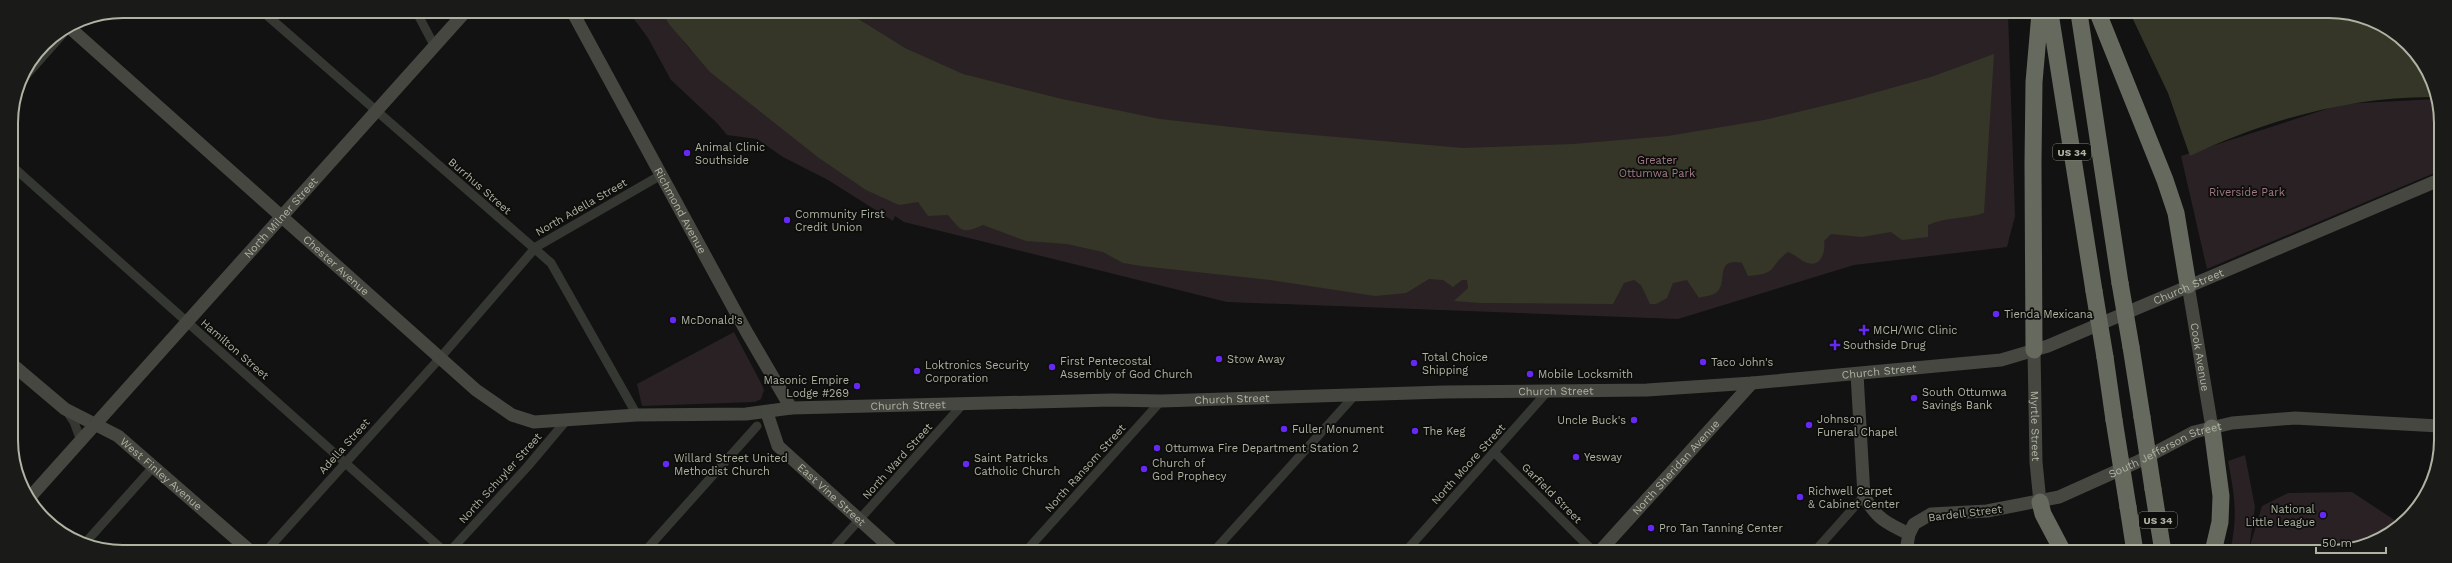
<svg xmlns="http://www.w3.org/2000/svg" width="2452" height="563" viewBox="0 0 2452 563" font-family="'Work Sans',sans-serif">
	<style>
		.green { fill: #2a2124 }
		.water { fill: #353627 }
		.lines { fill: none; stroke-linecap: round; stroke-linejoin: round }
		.street { stroke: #353732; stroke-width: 9 }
		.secondary { stroke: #454740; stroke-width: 13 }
		.highway { stroke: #65695e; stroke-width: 17 }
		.highway-bridge { stroke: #65695e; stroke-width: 17 }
		.poi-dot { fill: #6628f3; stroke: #0d0d0c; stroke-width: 1.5 }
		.labels { text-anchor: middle; stroke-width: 3.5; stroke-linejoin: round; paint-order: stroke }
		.shield { fill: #0d0d0c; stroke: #7e8175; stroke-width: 1 }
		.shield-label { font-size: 10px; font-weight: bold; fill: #aeb3a2 }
		.poi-label { font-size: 11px; fill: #aeb3a2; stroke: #0d0d0c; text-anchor: start }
		.park-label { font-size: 11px; fill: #9f7984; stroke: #0d0d0c }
		.street-label { font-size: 11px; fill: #aeb3a2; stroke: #0d0d0c }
		.rim { fill: none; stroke: #aeb3a2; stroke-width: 2 }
	</style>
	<rect width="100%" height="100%" fill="#111211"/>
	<!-- green -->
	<path class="green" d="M 628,11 L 662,12 L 691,51 L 669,12 L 2008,13 L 2015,216 L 2007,247 L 1854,265 L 1678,319 L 1227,302 L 904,222 L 895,216 L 893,221 L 828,180 L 783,157 L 757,139 L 727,135 L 717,123 L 671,80 L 648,38 Z
		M 2437,99 L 2439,171 L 2207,269 L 2181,156 L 2342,104 Z
		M 734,332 L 762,385 L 764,390 L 761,399 L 755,402 L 642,406 L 637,384 Z
		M 2245,455 L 2255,507 L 2249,549 L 2262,506 L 2288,493 L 2352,492 L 2402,525 L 2371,544 L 2336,552 L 2230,552 C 2238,516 2235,497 2228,461 Z"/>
	<!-- water -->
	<path class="water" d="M 662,12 L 847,12 L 905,48 L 963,74 L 1062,99 L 1160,119 L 1267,131 L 1463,148 L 1573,144 L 1668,136 L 1764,120 L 1852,99 L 1931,77 L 1994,54 L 1984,213 C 1966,219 1945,217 1928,225 L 1928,237 L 1902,240 L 1891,232 L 1862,237 L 1831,234 L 1824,241 C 1826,253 1820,269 1805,262 C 1799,259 1794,254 1788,252 C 1768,266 1780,274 1748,276 L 1742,263 C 1714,257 1728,283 1717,292 C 1713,296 1704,296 1699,298 L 1687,280 L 1673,283 L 1667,298 L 1656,304 L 1650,304 L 1641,285 L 1634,280 L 1624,283 L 1613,304 L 1481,303 L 1454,301 L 1468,288 L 1467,280 L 1462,280 L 1453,287 L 1443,280 L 1429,279 L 1406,293 L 1375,296 L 1270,280 L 1141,266 L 1123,263 L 1103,252 L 1067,244 L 1026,241 L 983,225 C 962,234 962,232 948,215 L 928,216 L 918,202 L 899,205 L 866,190 L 819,158 L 710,72 L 669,24 Z
		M 2130,13 L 2350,13 L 2408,44 L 2436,97 C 2352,96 2265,120 2190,156 L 2168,93 Z"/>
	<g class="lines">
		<!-- street -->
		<path class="street" d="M 262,11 L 551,263 L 637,415
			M 416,11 L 435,47
			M 21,81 L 69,27
			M 12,166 L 443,550
			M 66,410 L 74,422 L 81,441
			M 1494,452 L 1593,551
			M 86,542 L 154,466
			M 267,550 L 440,358 L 536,247 L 661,175
			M 451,550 L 528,466 L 565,422
			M 646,550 L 757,426
			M 832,550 L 963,404
			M 1026,551 L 1161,401
			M 1214,551 L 1355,395
			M 1406,551 L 1547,392
			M 1815,551 L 1864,496"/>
		<!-- secondary -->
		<g class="secondary">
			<path id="s1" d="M 572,11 L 746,331 L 791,408"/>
			<path id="s2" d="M 69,27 L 476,390 L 512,415 L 534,422 L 637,415 L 746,414 L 791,408 L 1112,400 L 1161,401 L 1444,392 L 1647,390 L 1752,383 L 2001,360 L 2048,346 L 2439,180"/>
			<path id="s3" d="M 2188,285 L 2212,428"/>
			<path id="s4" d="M 2034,350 L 2036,462 L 2040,502"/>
			<path id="s5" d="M 13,365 L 65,409 L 118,436 L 249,550"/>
			<path d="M 1857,374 L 1864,496 C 1877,519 1886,523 1909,534"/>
			<path id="s6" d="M 767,413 L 778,446 L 894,551"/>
			<path id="s7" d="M 31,496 L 466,11"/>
			<path id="s8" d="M 1600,551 L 1752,383"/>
			<path id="s9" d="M 1906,551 L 1909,534 L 1914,524 L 1931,514 L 1987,511 L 2059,497 L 2137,462 L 2194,432 L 2232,423 L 2295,418 L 2439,426"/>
		</g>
		<!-- highway -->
		<path class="highway" d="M 2050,13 L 2094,291
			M 2079,13 L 2120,283
			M 2098,13 L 2165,180 L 2176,213 L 2188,285
			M 2131,347 L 2142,417
			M 2034,350 L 2033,163 L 2034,82 L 2040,13
			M 2105,357 L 2114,420
			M 2212,428 L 2221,496 L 2220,522 L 2213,552
			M 2153,489 L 2163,552
			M 2040,502 L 2043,514 L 2063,552
			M 2128,507 L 2135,552"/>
		<!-- highway-bridge -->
		<path class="highway-bridge" d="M 2120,283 L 2131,347
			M 2094,291 L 2105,357
			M 2142,417 L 2153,489
			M 2114,420 L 2128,507"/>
	</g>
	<!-- markers -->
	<g class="poi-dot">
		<circle cx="687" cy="153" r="4"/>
		<circle cx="787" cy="220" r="4"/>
		<circle cx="1996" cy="314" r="4"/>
		<circle cx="673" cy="320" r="4"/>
		<path d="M1862 324h4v4h4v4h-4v4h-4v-4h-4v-4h4z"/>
		<path d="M1833 339h4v4h4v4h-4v4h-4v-4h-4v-4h4z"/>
		<circle cx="1219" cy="359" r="4"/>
		<circle cx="1703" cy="362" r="4"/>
		<circle cx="1414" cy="363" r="4"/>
		<circle cx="1052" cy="367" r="4"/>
		<circle cx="917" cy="371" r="4"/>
		<circle cx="1530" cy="374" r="4"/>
		<circle cx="857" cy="386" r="4"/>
		<circle cx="1914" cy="398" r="4"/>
		<circle cx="1634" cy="420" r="4"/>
		<circle cx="1809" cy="425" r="4"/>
		<circle cx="1284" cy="429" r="4"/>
		<circle cx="1415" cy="431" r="4"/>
		<circle cx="1157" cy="448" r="4"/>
		<circle cx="1576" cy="457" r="4"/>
		<circle cx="666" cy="464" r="4"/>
		<circle cx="966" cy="464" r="4"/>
		<circle cx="1144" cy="469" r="4"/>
		<circle cx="1800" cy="497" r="4"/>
		<circle cx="2323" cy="515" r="4"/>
		<circle cx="1651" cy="528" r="4"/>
	</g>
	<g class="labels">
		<!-- shield labels -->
		<g class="shield">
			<rect x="2053" y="144" width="38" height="16" rx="3"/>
			<rect x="2139" y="512" width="38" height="16" rx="3"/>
		</g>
		<g class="shield-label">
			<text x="2072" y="156">US 34</text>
			<text x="2158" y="524">US 34</text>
		</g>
		<!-- poi labels -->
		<g class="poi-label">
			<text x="695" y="151">Animal Clinic<tspan x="695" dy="13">Southside</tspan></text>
			<text x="795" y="218">Community First<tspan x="795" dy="13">Credit Union</tspan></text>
			<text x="2004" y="318">Tienda Mexicana</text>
			<text x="681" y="324">McDonald's</text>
			<text x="1873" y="334">MCH/WIC Clinic</text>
			<text x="1843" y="349">Southside Drug</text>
			<text x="1422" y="361">Total Choice<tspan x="1422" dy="13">Shipping</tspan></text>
			<text x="1227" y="363">Stow Away</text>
			<text x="1060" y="365">First Pentecostal<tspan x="1060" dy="13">Assembly of God Church</tspan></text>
			<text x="1711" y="366">Taco John's</text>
			<text x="925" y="369">Loktronics Security<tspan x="925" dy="13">Corporation</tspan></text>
			<text x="1538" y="378">Mobile Locksmith</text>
			<text x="849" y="384" text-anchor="end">Masonic Empire<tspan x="849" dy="13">Lodge #269</tspan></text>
			<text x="1922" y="396">South Ottumwa<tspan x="1922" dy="13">Savings Bank</tspan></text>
			<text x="1817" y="423">Johnson<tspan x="1817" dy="13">Funeral Chapel</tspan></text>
			<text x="1626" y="424" text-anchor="end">Uncle Buck's</text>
			<text x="1292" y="433">Fuller Monument</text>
			<text x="1423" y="435">The Keg</text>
			<text x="1165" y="452">Ottumwa Fire Department Station 2</text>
			<text x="1584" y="461">Yesway</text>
			<text x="674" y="462">Willard Street United<tspan x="674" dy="13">Methodist Church</tspan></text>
			<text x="974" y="462">Saint Patricks<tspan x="974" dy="13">Catholic Church</tspan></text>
			<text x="1152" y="467">Church of<tspan x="1152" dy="13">God Prophecy</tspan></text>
			<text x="1808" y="495">Richwell Carpet<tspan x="1808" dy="13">&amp; Cabinet Center</tspan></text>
			<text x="2315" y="513" text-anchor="end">National<tspan x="2315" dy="13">Little League</tspan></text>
			<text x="1659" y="532">Pro Tan Tanning Center</text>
		</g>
		<!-- park labels -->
		<g class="park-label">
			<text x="1657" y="164">Greater<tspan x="1657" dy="13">Ottumwa Park</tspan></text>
			<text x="2247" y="196">Riverside Park</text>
		</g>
		<!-- street labels -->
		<g class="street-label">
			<text transform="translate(480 186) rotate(41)" y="4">Burrhus Street</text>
			<text transform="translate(581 207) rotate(-30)" y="4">North Adella Street</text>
			<text dy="4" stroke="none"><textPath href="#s1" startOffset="227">Richmond Avenue</textPath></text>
			<text dy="4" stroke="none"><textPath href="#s7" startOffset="374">North Milner Street</textPath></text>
			<text dy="4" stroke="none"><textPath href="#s2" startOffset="358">Chester Avenue</textPath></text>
			<text dy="4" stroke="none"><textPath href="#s2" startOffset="2283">Church Street</textPath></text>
			<text transform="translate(235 349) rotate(41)" y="4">Hamilton Street</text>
			<text dy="4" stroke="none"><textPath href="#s3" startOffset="73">Cook Avenue</textPath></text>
			<text dy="4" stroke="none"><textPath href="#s2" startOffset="1959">Church Street</textPath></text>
			<text dy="4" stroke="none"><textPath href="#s2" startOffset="1635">Church Street</textPath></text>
			<text dy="4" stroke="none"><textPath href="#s2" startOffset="1311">Church Street</textPath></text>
			<text dy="4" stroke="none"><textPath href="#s2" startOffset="987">Church Street</textPath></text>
			<text dy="4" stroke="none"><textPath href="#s4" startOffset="76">Myrtle Street</textPath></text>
			<text transform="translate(344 446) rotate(-48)" y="4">Adella Street</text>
			<text dy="4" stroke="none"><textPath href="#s9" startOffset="294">South Jefferson Street</textPath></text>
			<text transform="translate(897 461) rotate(-48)" y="4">North Ward Street</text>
			<text transform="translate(1468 464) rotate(-48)" y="4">North Moore Street</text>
			<text dy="4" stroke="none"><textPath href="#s8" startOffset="113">North Sheridan Avenue</textPath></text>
			<text transform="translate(1085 468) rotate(-48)" y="4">North Ransom Street</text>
			<text dy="4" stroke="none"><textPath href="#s5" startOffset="185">West Finley Avenue</textPath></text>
			<text transform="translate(500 478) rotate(-48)" y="4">North Schuyler Street</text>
			<text transform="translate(1552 493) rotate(45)" y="4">Garfield Street</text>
			<text dy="4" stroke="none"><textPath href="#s6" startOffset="107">East Vine Street</textPath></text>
			<text transform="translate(1965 513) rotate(-7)" y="4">Bardell Street</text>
		</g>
	</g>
	<!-- crop -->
	<path d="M0 0H2452V563H0ZM123 18H2329A105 105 0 0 1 2434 123V440A105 105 0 0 1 2329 545H123A105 105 0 0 1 18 440V123A105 105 0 0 1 123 18Z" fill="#1a1a18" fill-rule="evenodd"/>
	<path class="rim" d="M123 18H2329A105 105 0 0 1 2434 123V440A105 105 0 0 1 2329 545H123A105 105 0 0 1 18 440V123A105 105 0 0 1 123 18Z"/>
	<!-- scale -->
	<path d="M2316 547v6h70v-6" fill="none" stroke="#aeb3a2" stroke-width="2"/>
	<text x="2322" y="547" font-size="12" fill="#aeb3a2" stroke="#0d0d0c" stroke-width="3" paint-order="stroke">50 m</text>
</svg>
